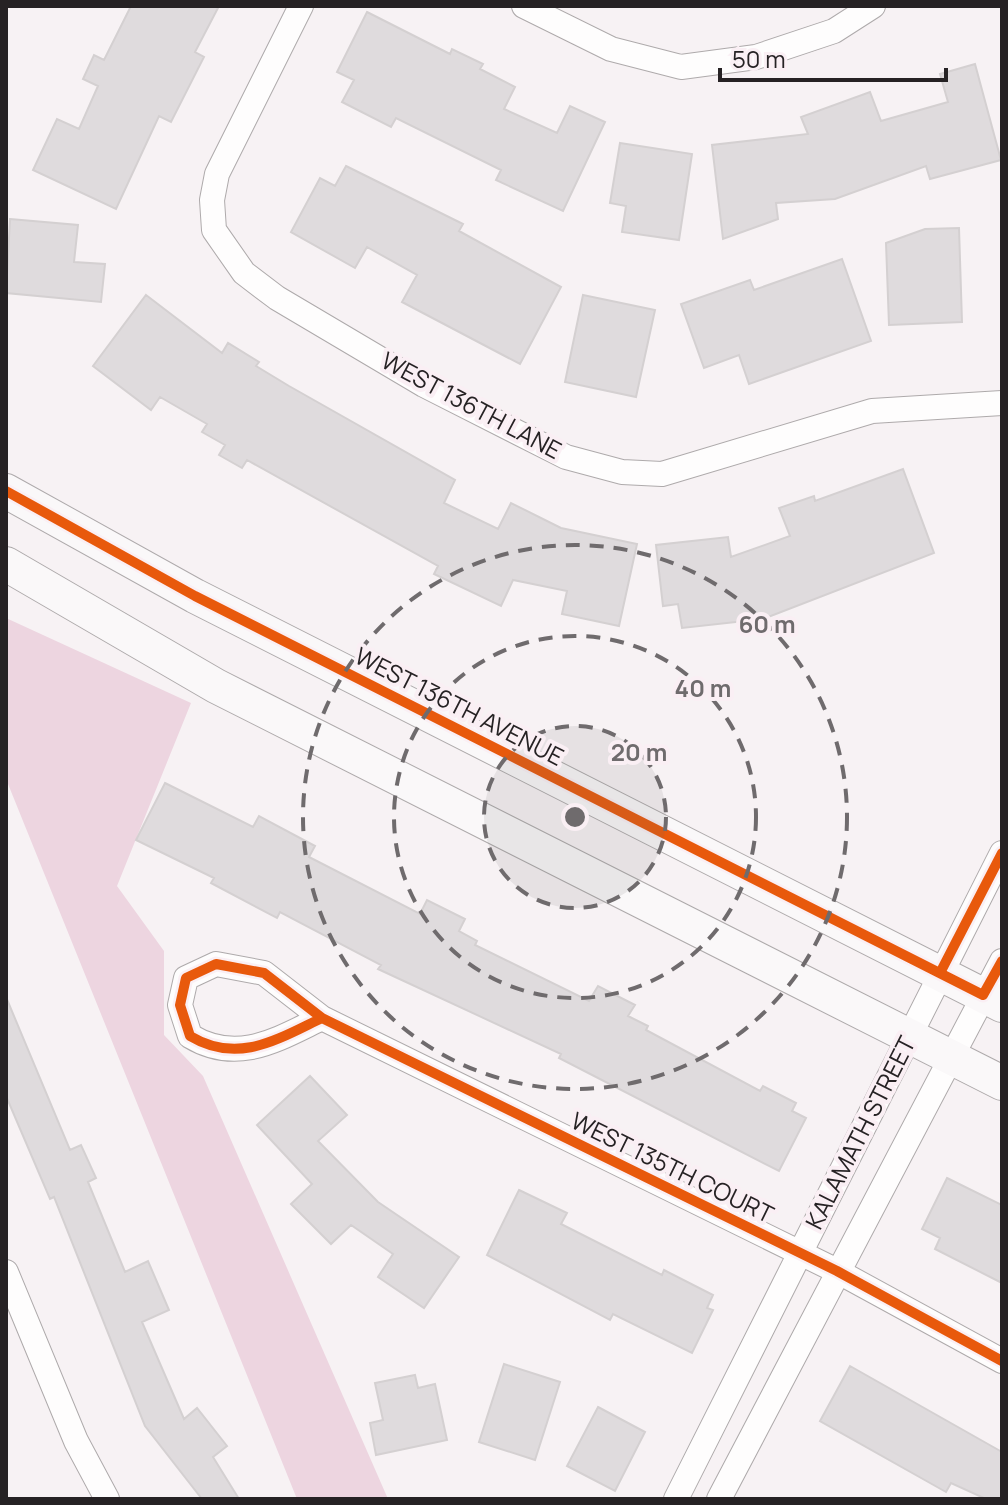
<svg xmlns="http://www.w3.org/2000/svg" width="1008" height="1505" viewBox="0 0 1008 1505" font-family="Manrope,sans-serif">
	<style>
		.green { fill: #edd5e0 }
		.building { fill: #dfdbdd; stroke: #d4d0d1; stroke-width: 2 }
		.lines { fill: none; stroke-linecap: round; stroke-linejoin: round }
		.street-casing { stroke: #aeaaab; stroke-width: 26 }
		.secondary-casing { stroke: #aeaaab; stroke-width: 36 }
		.street { stroke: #fefdfd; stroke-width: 24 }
		.secondary { stroke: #faf8f9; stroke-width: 34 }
		.cycleway-casing { stroke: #faeff4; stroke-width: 15 }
		.cycleway { stroke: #e8590c; stroke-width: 10 }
		.ring { fill: none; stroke: #6f6b6d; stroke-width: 4; stroke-dasharray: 14 10 }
		.labels { text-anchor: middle; stroke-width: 8; stroke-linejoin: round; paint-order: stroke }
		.street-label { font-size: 24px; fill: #262224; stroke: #faeff4 }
		.centre { fill: #6f6b6d; stroke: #faeff4; stroke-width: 4 }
		.ring-label { font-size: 24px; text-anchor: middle; font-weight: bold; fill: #6f6b6d; stroke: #faeff4; stroke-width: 8; stroke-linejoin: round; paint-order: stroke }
	</style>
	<rect width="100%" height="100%" fill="#f7f2f4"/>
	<!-- green -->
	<path class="green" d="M 6,618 L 191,703 L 117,886 L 164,951 L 164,1035 L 203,1076 L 388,1499 L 297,1499 L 6,779 Z"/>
	<!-- building -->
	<path class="building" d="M 131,6 L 219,6 L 195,52 L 204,57 L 171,122 L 159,116 L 116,209 L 33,170 L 57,119 L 79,129 L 98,86 L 83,79 L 94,55 L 104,60 Z
		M 367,12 L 450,54 L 452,49 L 483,64 L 480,69 L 515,87 L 504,109 L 557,133 L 570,106 L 605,122 L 563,211 L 496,180 L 501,170 L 396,118 L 391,127 L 342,102 L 354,80 L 337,72 Z
		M 975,64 L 1001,160 L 930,179 L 926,166 L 835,199 L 776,203 L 778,219 L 723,239 L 712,145 L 808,134 L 801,117 L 870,92 L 881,121 L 948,102 L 940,74 Z
		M 620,143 L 692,154 L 679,240 L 622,232 L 626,206 L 610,203 Z
		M 346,166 L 463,224 L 459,231 L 561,287 L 520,364 L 402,302 L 417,275 L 367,247 L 355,268 L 291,232 L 320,178 L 335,186 Z
		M 10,219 L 78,225 L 74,262 L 105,264 L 101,302 L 6,293 Z
		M 959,228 L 962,322 L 889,325 L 886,243 L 925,229 Z
		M 842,259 L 871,341 L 749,384 L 739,355 L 704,368 L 681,304 L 750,280 L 754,290 Z
		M 146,295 L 222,353 L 228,343 L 259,362 L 256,366 L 289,386 L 455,480 L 444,503 L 498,529 L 511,503 L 561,528 L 637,544 L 619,626 L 562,614 L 567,591 L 513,580 L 501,606 L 434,574 L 438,566 L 247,460 L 242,468 L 219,455 L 225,445 L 202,432 L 207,424 L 160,397 L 151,410 L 93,366 Z
		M 583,295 L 655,310 L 636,397 L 565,382 Z
		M 903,469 L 934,553 L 763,619 L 682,628 L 678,604 L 663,606 L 656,545 L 728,537 L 731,557 L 790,536 L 779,508 L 814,496 L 815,501 Z
		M 165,783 L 253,827 L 259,816 L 315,846 L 309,857 L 420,914 L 427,900 L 465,919 L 459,931 L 477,941 L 475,945 L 589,1001 L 598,986 L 635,1005 L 628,1016 L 648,1026 L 646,1030 L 760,1091 L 763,1086 L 796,1103 L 792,1111 L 806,1118 L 779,1171 L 559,1058 L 561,1054 L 378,969 L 381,965 L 280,912 L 277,918 L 211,883 L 214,878 L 136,840 Z
		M 6,997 L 70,1150 L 81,1145 L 96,1178 L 88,1182 L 125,1272 L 148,1261 L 169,1310 L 142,1322 L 184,1419 L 197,1408 L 227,1446 L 213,1457 L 239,1499 L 202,1499 L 145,1426 L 54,1197 L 50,1199 L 6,1096 Z
		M 310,1076 L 347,1115 L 318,1141 L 378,1202 L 459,1257 L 424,1308 L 378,1277 L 393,1254 L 351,1225 L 331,1244 L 291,1204 L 312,1184 L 257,1125 Z
		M 947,1178 L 1002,1205 L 1002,1283 L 935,1249 L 940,1238 L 922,1229 Z
		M 519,1190 L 567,1213 L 561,1224 L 662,1275 L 664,1270 L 713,1295 L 707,1308 L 713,1310 L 692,1353 L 613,1314 L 610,1320 L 487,1255 Z
		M 504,1364 L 560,1382 L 535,1460 L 479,1442 Z
		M 850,1366 L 1002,1452 L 1002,1499 L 986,1499 L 951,1483 L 946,1492 L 820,1421 Z
		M 415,1375 L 418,1388 L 435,1384 L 447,1440 L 376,1455 L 370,1423 L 383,1420 L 375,1383 Z
		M 598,1407 L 645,1432 L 615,1491 L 567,1466 Z"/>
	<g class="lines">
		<defs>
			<path id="street" d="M 301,6 L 217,174 L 212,200 L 214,230 L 244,273 L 277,298 L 424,385 L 566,457 L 622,472 L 662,474 L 872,411 L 1002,403
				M 524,6 L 611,49 L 681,67 L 756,57 L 834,31 L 873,6
				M 322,1018 C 278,1039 238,1065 190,1036 L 180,1005 L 186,978 L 216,964 L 264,973 L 322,1018 L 837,1271 L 1002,1361
				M 6,1272 L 76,1441 L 107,1499
				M 676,1499 L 1002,853
				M 719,1499 L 1002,961"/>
			<path id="secondary" d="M 6,491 L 195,596 L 1002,1005
				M 6,564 L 216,686 L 1002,1083"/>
		</defs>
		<!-- street casing -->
		<use href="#street" class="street-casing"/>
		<!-- secondary casing -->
		<use href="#secondary" class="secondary-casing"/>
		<!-- street -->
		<use href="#street" class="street"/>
		<!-- secondary -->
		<use href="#secondary" class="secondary"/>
		<defs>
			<path id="cycleway" d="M 6,491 L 195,596 L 983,995 L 1002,961
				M 940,973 L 1002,853
				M 322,1018 C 278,1039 238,1065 190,1036 L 180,1005 L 186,978 L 216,964 L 264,973 L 322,1018 L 837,1271 L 1002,1361"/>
		</defs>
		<!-- cycleway casing -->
		<use href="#cycleway" class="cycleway-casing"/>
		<!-- cycleway -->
		<use href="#cycleway" class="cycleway"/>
	</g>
	<!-- distance rings -->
	<circle cx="575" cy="817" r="91" fill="#6f6b6d" fill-opacity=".12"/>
	<g class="ring">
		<circle cx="575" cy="817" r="91"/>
		<circle cx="575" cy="817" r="181"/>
		<circle cx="575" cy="817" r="272"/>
	</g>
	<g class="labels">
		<!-- street labels -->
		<g class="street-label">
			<text transform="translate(471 406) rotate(28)" y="8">WEST 136TH LANE</text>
			<text transform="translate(459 707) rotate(27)" y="8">WEST 136TH AVENUE</text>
			<text transform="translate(861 1133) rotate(-63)" y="8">KALAMATH STREET</text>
			<text transform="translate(672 1168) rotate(26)" y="8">WEST 135TH COURT</text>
		</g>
	</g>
	<circle cx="575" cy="817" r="12" class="centre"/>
	<g class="ring-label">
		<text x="767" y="633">60 m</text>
		<text x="703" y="697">40 m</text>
		<text x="639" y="761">20 m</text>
	</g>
	<!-- border -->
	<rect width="1008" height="1505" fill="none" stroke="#262224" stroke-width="16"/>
	<!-- scale -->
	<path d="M720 68v12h226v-12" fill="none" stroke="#262224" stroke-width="4"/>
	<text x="732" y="68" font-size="24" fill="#262224" stroke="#faeff4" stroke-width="6" paint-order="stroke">50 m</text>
</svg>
